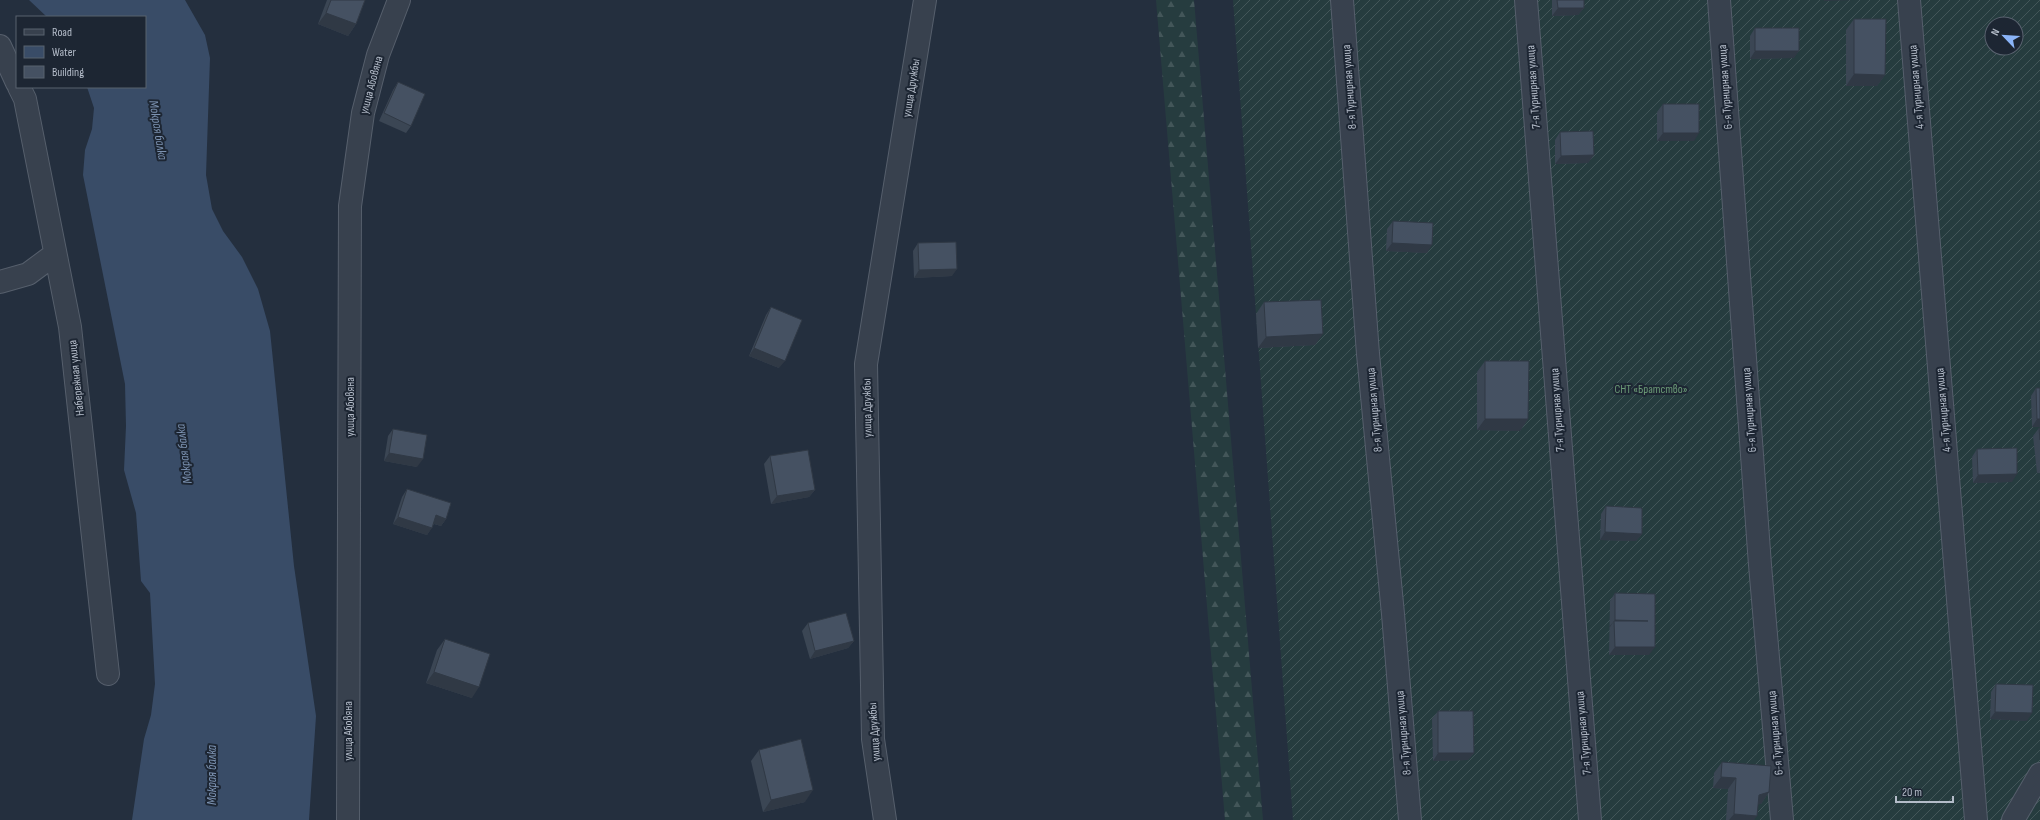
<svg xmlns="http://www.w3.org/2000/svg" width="2040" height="820" viewBox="0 0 2040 820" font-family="'Sofia Sans Condensed',sans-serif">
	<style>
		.forest { fill: url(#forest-firs) }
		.garden { fill: url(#garden-furrows); fill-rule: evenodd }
		.water { fill: #394c67 }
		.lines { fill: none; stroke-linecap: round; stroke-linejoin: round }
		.minor-casing { stroke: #565f6c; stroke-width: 24 }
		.minor { stroke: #38414e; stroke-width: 22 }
		.wall { fill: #3b4654 }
		.shaded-wall { fill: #303945 }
		.building { fill: #455162; stroke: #303945 }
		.labels { text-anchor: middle; stroke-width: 4; stroke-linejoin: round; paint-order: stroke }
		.street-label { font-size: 12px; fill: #b4bcc9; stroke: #1d2633 }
		.park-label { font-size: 12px; fill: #6b9a76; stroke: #1d2633 }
		.water-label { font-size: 13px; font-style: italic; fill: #7c92b1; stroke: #1d2633 }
	</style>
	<defs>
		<pattern id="forest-firs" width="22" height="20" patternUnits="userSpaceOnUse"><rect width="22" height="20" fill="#263c3f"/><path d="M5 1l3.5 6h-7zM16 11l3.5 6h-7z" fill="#435659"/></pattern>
		<pattern id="garden-furrows" width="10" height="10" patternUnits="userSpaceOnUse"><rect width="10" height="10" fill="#263c3f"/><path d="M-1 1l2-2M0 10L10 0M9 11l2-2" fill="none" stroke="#435659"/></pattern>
	</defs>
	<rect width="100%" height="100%" fill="#242f3e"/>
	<!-- forest -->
	<path class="forest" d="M 1156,0 L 1194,0 L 1263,820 L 1225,820 Z"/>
	<!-- garden -->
	<path class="garden" d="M 1233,0 L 2040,0 L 2040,820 L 1293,820 ZM 1992,24 L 2016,24 L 2016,48 L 1992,48 Z"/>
	<!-- water -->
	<path class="water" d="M 29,0 L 185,0 L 205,35 L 210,58 L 206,175 L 212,209 L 223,231 L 242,257 L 258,289 L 270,331 L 294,566 L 316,716 L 309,820 L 132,820 L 144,739 L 151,715 L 155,684 L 150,593 L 141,581 L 136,513 L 124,470 L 126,426 L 125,384 L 83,175 L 85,150 L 92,129 L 94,108 L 87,87 L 145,87 L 145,17 L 47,17 Z"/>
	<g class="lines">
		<defs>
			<path id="minor" d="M 1342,0 L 1368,354 L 1393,614 L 1410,820
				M 1526,0 L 1590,820
				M 1719,0 L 1760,565 L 1782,820
				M 1909,0 L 1976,820
				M 0,46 L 17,83
				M 19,87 L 25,99 L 70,327 L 108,674
				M 0,282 L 28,274 L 55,254
				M 348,820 L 350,206 L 363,113 L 378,55 L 399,0
				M 885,820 L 873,739 L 866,364 L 925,0
				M 2013,820 L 2040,774"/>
		</defs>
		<!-- minor casing -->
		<use href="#minor" class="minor-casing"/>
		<!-- minor -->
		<use href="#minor" class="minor"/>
	</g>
	<!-- wall -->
	<path class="wall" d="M 327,0 L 365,0 L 356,24 L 348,36 L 318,24 Z
		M 1552,0 L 1584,0 L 1584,8 L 1578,15 L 1552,16 Z
		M 1854,19 L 1885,75 L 1877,86 L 1846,86 L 1846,30 Z
		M 1755,28 L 1794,58 L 1750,59 L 1750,36 Z
		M 398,82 L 411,126 L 406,133 L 379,121 L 393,90 Z
		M 1663,104 L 1694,141 L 1657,141 L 1657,112 Z
		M 1560,132 L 1594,155 L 1588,163 L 1555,164 L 1555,140 Z
		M 1393,221 L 1427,253 L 1386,251 L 1387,229 Z
		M 918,243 L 952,276 L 914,278 L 913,251 Z
		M 1264,302 L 1315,345 L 1258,348 L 1256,314 Z
		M 771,307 L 779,368 L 749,356 L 766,315 Z
		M 1485,361 L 1528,419 L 1520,431 L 1477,430 L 1477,372 Z
		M 2036,388 L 2040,427 L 2032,427 L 2031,396 Z
		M 2039,428 L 2040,428 L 2040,473 L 2037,473 L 2033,436 Z
		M 393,429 L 417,467 L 384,461 L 388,436 Z
		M 1977,449 L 2012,482 L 1973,483 L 1972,457 Z
		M 770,456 L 815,490 L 809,497 L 771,504 L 764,464 Z
		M 407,489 L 446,519 L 441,526 L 434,524 L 427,535 L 393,524 L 402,497 Z
		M 1606,506 L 1642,534 L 1636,541 L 1600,540 L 1601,514 Z
		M 1615,593 L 1649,655 L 1609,655 L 1610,601 Z
		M 808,623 L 854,641 L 848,648 L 810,659 L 802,631 Z
		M 445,639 L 472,698 L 426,683 L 437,650 Z
		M 1996,684 L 2027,721 L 1990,719 L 1991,692 Z
		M 1438,711 L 1474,753 L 1468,760 L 1433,761 L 1432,719 Z
		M 759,750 L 805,802 L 763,812 L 751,761 Z
		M 1722,762 L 1769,792 L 1761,804 L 1758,804 L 1754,820 L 1726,820 L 1728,789 L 1713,788 L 1714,773 Z"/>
	<!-- shaded-wall -->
	<path class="shaded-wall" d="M 1824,0 L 1853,0 L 1824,1 Z
		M 1558,8 L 1584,8 L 1578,15 L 1552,16 Z
		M 326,13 L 356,24 L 348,36 L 318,24 Z
		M 1755,51 L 1799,51 L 1794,58 L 1750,59 Z
		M 1854,74 L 1885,75 L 1877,86 L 1846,86 Z
		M 1663,133 L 1699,133 L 1694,141 L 1657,141 Z
		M 1594,155 L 1588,163 L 1555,164 L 1561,156 Z
		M 1392,243 L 1432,245 L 1427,253 L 1386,251 Z
		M 957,269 L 952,276 L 914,278 L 919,270 Z
		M 1323,334 L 1315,345 L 1258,348 L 1266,337 Z
		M 754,348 L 785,361 L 779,368 L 749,356 Z
		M 1485,419 L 1528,419 L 1520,431 L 1477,430 Z
		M 2037,419 L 2040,419 L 2040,427 L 2032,427 Z
		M 389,453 L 423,459 L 417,467 L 384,461 Z
		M 2017,474 L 2012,482 L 1973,483 L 1978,475 Z
		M 815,490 L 809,497 L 771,504 L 777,496 Z
		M 436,515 L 446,519 L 441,526 L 431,523 Z
		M 398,517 L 432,528 L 427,535 L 393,524 Z
		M 1605,532 L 1642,534 L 1636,541 L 1600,540 Z
		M 1615,620 L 1648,621 L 1614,621 L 1610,627 L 1609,627 Z
		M 854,641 L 848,648 L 810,659 L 815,651 Z
		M 1615,647 L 1655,647 L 1649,655 L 1609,655 Z
		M 434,672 L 479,687 L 472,698 L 426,683 Z
		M 1995,712 L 2032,713 L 2027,721 L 1990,719 Z
		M 1438,753 L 1474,753 L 1468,760 L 1433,761 Z
		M 1721,777 L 1736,778 L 1728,789 L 1713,788 Z
		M 813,790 L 805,802 L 763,812 L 771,800 Z
		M 1769,792 L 1761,804 L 1751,806 L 1759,795 Z
		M 1734,814 L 1757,816 L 1754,820 L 1729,820 Z"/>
	<!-- building -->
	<path class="building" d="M 331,0 L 365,0 L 356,24 L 326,13 Z
		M 1557,0 L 1584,0 L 1584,8 L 1558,8 Z
		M 1854,19 L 1886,19 L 1885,75 L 1854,74 Z
		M 1755,28 L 1799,28 L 1799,51 L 1755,51 Z
		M 398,82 L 425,94 L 411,126 L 384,113 Z
		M 1663,104 L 1699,104 L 1699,133 L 1663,133 Z
		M 1593,131 L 1594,155 L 1561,156 L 1560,132 Z
		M 1393,221 L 1433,223 L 1432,245 L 1392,243 Z
		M 956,242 L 957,269 L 919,270 L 918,243 Z
		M 1321,300 L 1323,334 L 1266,337 L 1264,302 Z
		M 771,307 L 802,320 L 785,361 L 754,348 Z
		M 1485,361 L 1529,361 L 1528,419 L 1485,419 Z
		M 2036,388 L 2040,388 L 2040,419 L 2037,419 Z
		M 2039,428 L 2040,428 L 2040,440 Z
		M 393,429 L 427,435 L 423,459 L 389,453 Z
		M 2017,448 L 2017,474 L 1978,475 L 1977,449 Z
		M 808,450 L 815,490 L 777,496 L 770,456 Z
		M 407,489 L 451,503 L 446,519 L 436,515 L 432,528 L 398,517 Z
		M 1606,506 L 1642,508 L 1642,534 L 1605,532 Z
		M 1615,593 L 1655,594 L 1655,647 L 1615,647 L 1614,621 L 1648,621 L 1615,620 Z
		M 846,613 L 854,641 L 815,651 L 808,623 Z
		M 445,639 L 490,654 L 479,687 L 434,672 Z
		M 1996,684 L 2033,685 L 2032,713 L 1995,712 Z
		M 1438,711 L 1473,711 L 1474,753 L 1438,753 Z
		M 801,739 L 813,790 L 771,800 L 759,750 Z
		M 1722,762 L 1771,766 L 1769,792 L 1759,795 L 1757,816 L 1734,814 L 1736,778 L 1721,777 Z"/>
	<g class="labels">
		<!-- street labels -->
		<g class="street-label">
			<text transform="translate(371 85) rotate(-75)" y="4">улица Абовяна</text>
			<text transform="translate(1349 87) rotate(-94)" y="4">8-я Турнирная улица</text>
			<text transform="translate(1533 87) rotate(-94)" y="4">7-я Турнирная улица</text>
			<text transform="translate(1725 87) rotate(-94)" y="4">6-я Турнирная улица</text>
			<text transform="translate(1916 87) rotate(-95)" y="4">4-я Турнирная улица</text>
			<text transform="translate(911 88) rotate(-81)" y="4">улица Дружбы</text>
			<text transform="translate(76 378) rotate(-96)" y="4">Набережная улица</text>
			<text transform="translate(350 407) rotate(-90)" y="4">улица Абовяна</text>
			<text transform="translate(867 408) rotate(-91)" y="4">улица Дружбы</text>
			<text transform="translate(1374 410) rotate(-95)" y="4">8-я Турнирная улица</text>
			<text transform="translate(1557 410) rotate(-94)" y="4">7-я Турнирная улица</text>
			<text transform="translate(1749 410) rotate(-94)" y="4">6-я Турнирная улица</text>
			<text transform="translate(1943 410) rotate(-95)" y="4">4-я Турнирная улица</text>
			<text transform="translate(348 731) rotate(-90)" y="4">улица Абовяна</text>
			<text transform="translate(874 732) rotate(-94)" y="4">улица Дружбы</text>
			<text transform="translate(1403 733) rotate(-95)" y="4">8-я Турнирная улица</text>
			<text transform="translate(1583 733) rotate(-95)" y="4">7-я Турнирная улица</text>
			<text transform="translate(1775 733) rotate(-95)" y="4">6-я Турнирная улица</text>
		</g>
		<!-- park labels -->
		<g class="park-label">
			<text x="1651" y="393">СНТ «Братство»</text>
		</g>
		<!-- water labels -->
		<g class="water-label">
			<text transform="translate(159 130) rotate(81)" y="5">Мокрая балка</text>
			<text transform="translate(183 454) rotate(-97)" y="5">Мокрая балка</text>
			<text transform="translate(211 775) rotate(-90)" y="5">Мокрая балка</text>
		</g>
	</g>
	<!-- legend -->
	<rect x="16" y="16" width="130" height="72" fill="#1d2633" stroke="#59626f"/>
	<rect x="24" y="29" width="20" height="6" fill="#38414e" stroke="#59626f"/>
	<text x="52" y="36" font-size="12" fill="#b4bcc9">Road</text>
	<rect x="24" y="46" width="20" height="12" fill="#394c67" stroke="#59626f"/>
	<text x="52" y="56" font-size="12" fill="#b4bcc9">Water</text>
	<rect x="24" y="66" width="20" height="12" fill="#455162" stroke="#59626f"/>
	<text x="52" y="76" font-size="12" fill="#b4bcc9">Building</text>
	<!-- north arrow -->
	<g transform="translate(2004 36) rotate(295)"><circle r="19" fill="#1d2633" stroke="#59626f"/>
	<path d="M0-3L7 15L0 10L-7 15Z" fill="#8ab4f8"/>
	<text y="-6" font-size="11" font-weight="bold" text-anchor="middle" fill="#b4bcc9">N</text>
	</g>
	<!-- scale -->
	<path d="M1896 796v6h57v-6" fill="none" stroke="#b4bcc9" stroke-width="2"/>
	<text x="1902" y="796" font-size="12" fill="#b4bcc9" stroke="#1d2633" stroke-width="3" paint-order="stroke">20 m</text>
</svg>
